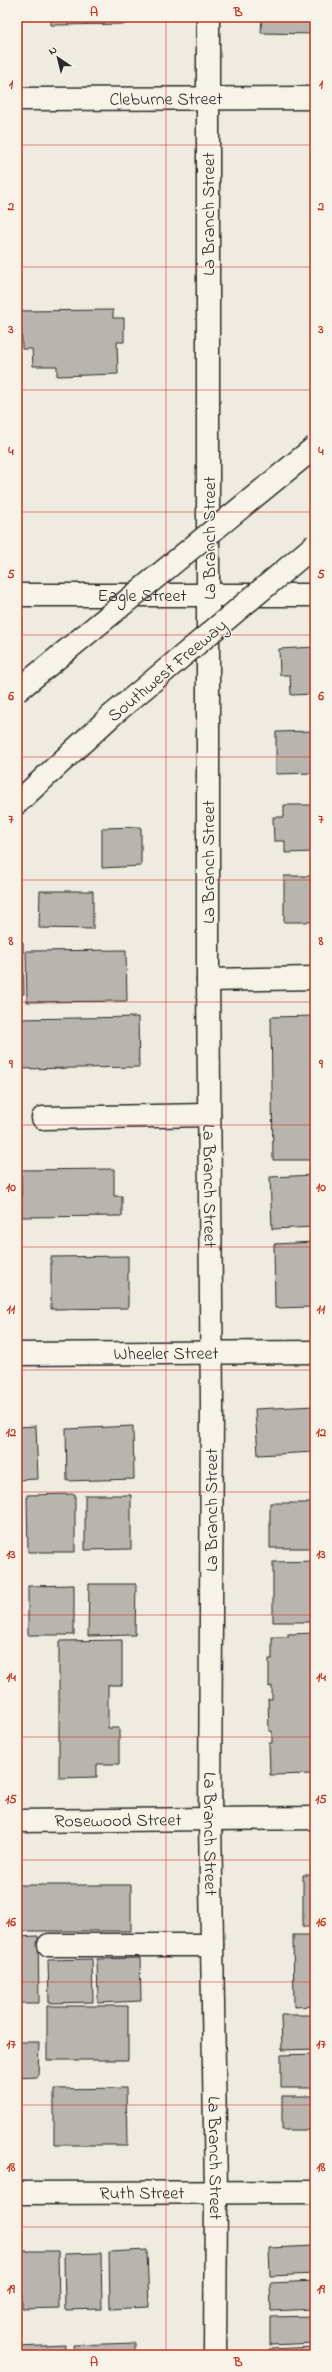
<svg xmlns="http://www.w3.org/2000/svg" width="332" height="2372" viewBox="0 0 332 2372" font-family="'Indie Flower',sans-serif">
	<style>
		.building { fill: #b8b5ae; stroke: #2b2b2b }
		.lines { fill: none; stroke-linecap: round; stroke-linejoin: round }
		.minor-casing { stroke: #2b2b2b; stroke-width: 25 }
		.major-casing { stroke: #2b2b2b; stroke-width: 25 }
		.highway-casing { stroke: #2b2b2b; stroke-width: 25 }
		.minor { stroke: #f7f3e8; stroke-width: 22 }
		.major { stroke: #f7f3e8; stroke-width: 22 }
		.highway { stroke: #f7f3e8; stroke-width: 22 }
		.highway-bridge-casing { stroke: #2b2b2b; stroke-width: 25; stroke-linecap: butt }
		.highway-bridge { stroke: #f7f3e8; stroke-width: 22 }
		.grid { fill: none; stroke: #c8321e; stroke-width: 1; stroke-opacity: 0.55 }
		.labels { text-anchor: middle; stroke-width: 3; stroke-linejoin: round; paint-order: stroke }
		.street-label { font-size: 18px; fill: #2b2b2b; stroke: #f7f3e8 }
		.neatline { fill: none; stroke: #c8321e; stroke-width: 1.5 }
		.grid-label { font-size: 13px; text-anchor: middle; font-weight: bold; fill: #c8321e }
	</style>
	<rect width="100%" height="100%" fill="#efebe0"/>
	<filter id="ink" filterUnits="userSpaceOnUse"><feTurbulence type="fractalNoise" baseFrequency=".025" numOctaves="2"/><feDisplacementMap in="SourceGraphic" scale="8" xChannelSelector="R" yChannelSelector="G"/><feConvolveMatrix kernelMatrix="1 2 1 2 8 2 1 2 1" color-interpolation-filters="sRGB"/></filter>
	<g filter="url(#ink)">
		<!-- building -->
		<path class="building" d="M 17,17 L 30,17 L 30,20 L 17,21 Z
			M 51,17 L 126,17 L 126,24 L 51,25 Z
			M 262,17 L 315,17 L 315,34 L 261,33 Z
			M 113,310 L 113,318 L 124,318 L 124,342 L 117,342 L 118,374 L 57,376 L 57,366 L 33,366 L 32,349 L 22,349 L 21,311 Z
			M 315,647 L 315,694 L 291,695 L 290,675 L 280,675 L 279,649 Z
			M 315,731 L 315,773 L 276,774 L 276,732 Z
			M 284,805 L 315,805 L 315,852 L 285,853 L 285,841 L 274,841 L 273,817 L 284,817 Z
			M 141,827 L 141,866 L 102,868 L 102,828 Z
			M 284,876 L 315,876 L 315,922 L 284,922 Z
			M 40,891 L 93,891 L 93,929 L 39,928 Z
			M 17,942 L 23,942 L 24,994 L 17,994 Z
			M 126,950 L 127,1001 L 27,1002 L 26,951 Z
			M 315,1016 L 315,1160 L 273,1160 L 271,1017 Z
			M 138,1017 L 139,1067 L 17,1069 L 17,1019 Z
			M 114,1169 L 114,1196 L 122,1196 L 122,1216 L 22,1217 L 21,1170 Z
			M 315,1175 L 315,1227 L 272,1229 L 270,1177 Z
			M 315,1242 L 315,1307 L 275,1308 L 274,1244 Z
			M 128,1256 L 128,1308 L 51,1309 L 51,1257 Z
			M 315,1406 L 315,1452 L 258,1455 L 255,1409 Z
			M 36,1426 L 38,1479 L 17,1480 L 17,1427 Z
			M 133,1426 L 134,1479 L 67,1481 L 66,1429 Z
			M 75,1494 L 75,1552 L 28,1552 L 27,1495 Z
			M 85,1495 L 131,1495 L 131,1549 L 85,1550 Z
			M 270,1503 L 315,1503 L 315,1548 L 270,1548 Z
			M 315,1561 L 315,1622 L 273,1622 L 273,1562 Z
			M 89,1584 L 136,1584 L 135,1635 L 88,1636 Z
			M 74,1585 L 74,1635 L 28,1635 L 28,1586 Z
			M 315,1633 L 315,1774 L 270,1775 L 269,1743 L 272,1743 L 272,1731 L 269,1731 L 268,1699 L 272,1699 L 272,1686 L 269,1687 L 269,1659 L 272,1659 L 272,1637 L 288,1637 L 288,1634 Z
			M 122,1640 L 122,1685 L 108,1685 L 108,1728 L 119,1728 L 119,1764 L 97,1764 L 97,1777 L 59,1778 L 59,1641 Z
			M 303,1875 L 315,1875 L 315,1927 L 303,1927 Z
			M 17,1885 L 131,1885 L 131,1931 L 17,1931 Z
			M 293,1935 L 315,1935 L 315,2006 L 294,2007 Z
			M 38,1936 L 39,2003 L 17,2003 L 17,1937 Z
			M 140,1958 L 141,2001 L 98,2003 L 97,1959 Z
			M 92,1959 L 93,2002 L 49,2003 L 48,1960 Z
			M 47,2006 L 128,2006 L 128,2060 L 47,2060 Z
			M 281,2015 L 315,2015 L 315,2049 L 282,2050 Z
			M 17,2042 L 39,2042 L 38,2077 L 17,2078 Z
			M 315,2054 L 315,2088 L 281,2088 L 281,2055 Z
			M 126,2088 L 127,2145 L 54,2145 L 54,2089 Z
			M 282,2096 L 315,2096 L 315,2130 L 282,2130 Z
			M 315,2246 L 315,2274 L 270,2276 L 269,2248 Z
			M 147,2250 L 149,2307 L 110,2309 L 109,2252 Z
			M 21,2251 L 58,2251 L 59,2308 L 22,2309 Z
			M 101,2253 L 102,2309 L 65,2310 L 64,2254 Z
			M 315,2281 L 315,2309 L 271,2311 L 270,2283 Z
			M 315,2316 L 315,2343 L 270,2345 L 270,2317 Z
			M 135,2343 L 135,2355 L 74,2355 L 73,2345 Z
			M 65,2345 L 65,2355 L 17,2355 L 17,2347 Z
			M 315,2347 L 315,2355 L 270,2355 L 269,2349 Z"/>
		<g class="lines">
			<defs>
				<g id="minor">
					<path id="s1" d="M 208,17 L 208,980 L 212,1405 L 210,1819 L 216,2191 L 215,2355"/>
					<path id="s2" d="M 17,99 L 315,98"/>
					<path id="s3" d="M 17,595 L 315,595"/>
					<path d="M 208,980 L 315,978"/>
					<path d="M 43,1118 L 209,1115"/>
					<path id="s4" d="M 17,1821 L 315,1818"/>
					<path d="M 49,1945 L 212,1945"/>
					<path id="s5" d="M 17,2193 L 315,2192"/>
				</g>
				<g id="major">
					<path id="s6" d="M 17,1354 L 315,1352"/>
				</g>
				<path id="highway" d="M 17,803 L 111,716"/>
			</defs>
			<!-- minor casing -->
			<use href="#minor" class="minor-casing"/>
			<!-- major casing -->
			<use href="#major" class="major-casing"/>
			<!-- highway casing -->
			<use href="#highway" class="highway-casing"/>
			<!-- minor -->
			<use href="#minor" class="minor"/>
			<!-- major -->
			<use href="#major" class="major"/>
			<!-- highway -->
			<use href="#highway" class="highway"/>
			<defs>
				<path id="highway-bridge" d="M 17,691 L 315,447
					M 111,716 L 315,545"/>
			</defs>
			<!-- highway-bridge casing -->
			<use href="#highway-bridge" class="highway-bridge-casing"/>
			<!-- highway-bridge -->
			<use href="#highway-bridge" class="highway-bridge"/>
		</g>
	</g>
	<!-- grid -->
	<path class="grid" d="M 166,17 L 166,2355M 17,145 L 315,145M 17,267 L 315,267M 17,390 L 315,390M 17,512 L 315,512M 17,635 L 315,635M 17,757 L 315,757M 17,880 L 315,880M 17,1002 L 315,1002M 17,1125 L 315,1125M 17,1247 L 315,1247M 17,1370 L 315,1370M 17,1492 L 315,1492M 17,1615 L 315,1615M 17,1737 L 315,1737M 17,1860 L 315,1860M 17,1982 L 315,1982M 17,2105 L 315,2105M 17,2227 L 315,2227"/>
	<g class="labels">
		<!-- street labels -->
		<g class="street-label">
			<text dy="6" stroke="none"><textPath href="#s2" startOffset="149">Cleburne Street</textPath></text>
			<text transform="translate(208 214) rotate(-90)" y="6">La Branch Street</text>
			<text transform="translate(209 538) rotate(-90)" y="6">La Branch Street</text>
			<text dy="6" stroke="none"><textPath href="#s3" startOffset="125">Eagle Street</textPath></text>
			<text transform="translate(167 670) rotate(-40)" y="6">Southwest Freeway</text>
			<text transform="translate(208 862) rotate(-90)" y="6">La Branch Street</text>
			<text dy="6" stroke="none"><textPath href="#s1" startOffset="1169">La Branch Street</textPath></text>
			<text dy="6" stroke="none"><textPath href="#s6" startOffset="149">Wheeler Street</textPath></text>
			<text transform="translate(211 1510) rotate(-90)" y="6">La Branch Street</text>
			<text dy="6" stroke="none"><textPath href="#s4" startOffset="101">Rosewood Street</textPath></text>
			<text dy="6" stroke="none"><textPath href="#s1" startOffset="1817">La Branch Street</textPath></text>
			<text dy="6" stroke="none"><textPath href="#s1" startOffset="2141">La Branch Street</textPath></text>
			<text dy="6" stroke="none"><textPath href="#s5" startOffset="125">Ruth Street</textPath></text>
		</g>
	</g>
	<!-- margin -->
	<rect width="332" height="2372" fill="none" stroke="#f7f3e8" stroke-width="44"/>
	<!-- north arrow -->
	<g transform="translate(58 58) rotate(325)" stroke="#f7f3e8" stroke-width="3" paint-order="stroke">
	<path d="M0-3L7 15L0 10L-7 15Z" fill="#2b2b2b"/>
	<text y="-6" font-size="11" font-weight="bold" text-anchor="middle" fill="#2b2b2b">N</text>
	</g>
	<rect x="22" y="22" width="288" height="2328" class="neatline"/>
	<g class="grid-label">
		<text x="94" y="16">A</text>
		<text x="238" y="16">B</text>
		<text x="11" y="88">1</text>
		<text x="321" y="88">1</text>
		<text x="11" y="210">2</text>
		<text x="321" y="210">2</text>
		<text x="11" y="333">3</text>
		<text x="321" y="333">3</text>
		<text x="11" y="455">4</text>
		<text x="321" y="455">4</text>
		<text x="11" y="578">5</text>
		<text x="321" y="578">5</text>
		<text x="11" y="700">6</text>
		<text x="321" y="700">6</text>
		<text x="11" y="823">7</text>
		<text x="321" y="823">7</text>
		<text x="11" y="945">8</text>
		<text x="321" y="945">8</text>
		<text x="11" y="1068">9</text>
		<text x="321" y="1068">9</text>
		<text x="11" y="1191">10</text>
		<text x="321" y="1191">10</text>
		<text x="11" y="1313">11</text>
		<text x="321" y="1313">11</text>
		<text x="11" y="1436">12</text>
		<text x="321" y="1436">12</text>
		<text x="11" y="1558">13</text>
		<text x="321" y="1558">13</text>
		<text x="11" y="1681">14</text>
		<text x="321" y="1681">14</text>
		<text x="11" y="1803">15</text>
		<text x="321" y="1803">15</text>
		<text x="11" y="1926">16</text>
		<text x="321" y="1926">16</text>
		<text x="11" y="2048">17</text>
		<text x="321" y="2048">17</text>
		<text x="11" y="2171">18</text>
		<text x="321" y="2171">18</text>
		<text x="11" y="2293">19</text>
		<text x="321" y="2293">19</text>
		<text x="94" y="2366">A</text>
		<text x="238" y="2366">B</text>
	</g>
</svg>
